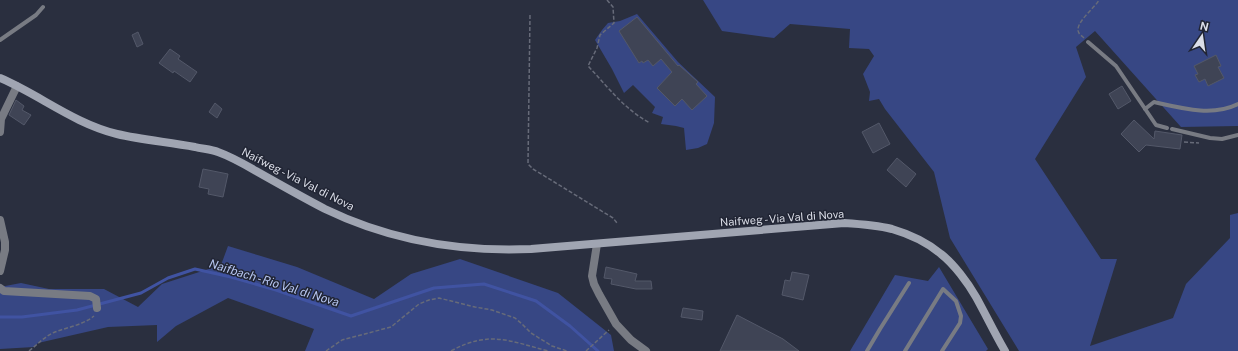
<svg xmlns="http://www.w3.org/2000/svg" width="1238" height="351" viewBox="0 0 1238 351" font-family="'Public Sans',sans-serif">
	<style>
		.green { fill: #374784 }
		.lines { fill: none; stroke-linecap: round; stroke-linejoin: round }
		.stream { stroke: #4053a2; stroke-width: 3 }
		.building { fill: #3f4455; stroke: #535869 }
		.path { stroke: #676b79; stroke-width: 1.5; stroke-dasharray: 4 2; stroke-linecap: butt }
		.lane { stroke: #787b83; stroke-width: 4 }
		.street { stroke: #787b83; stroke-width: 8 }
		.secondary { stroke: #a0a5b2; stroke-width: 8 }
		.labels { text-anchor: middle; stroke-width: 3; stroke-linejoin: round; paint-order: stroke }
		.street-label { font-size: 11px; fill: #dbdee8; stroke: #212534 }
		.water-label { font-size: 12px; font-style: italic; fill: #b7c6f1; stroke: #212534 }
	</style>
	<rect width="100%" height="100%" fill="#2a2f3f"/>
	<!-- green -->
	<path class="green" d="M 703,0 L 1238,0 L 1238,126 L 1181,127 L 1095,31 L 1076,47 L 1086,77 L 1035,159 L 1101,259 L 1117,259 L 1090,346 L 1173,318 L 1186,284 L 1230,238 L 1230,215 L 1238,213 L 1238,351 L 1019,351 L 950,238 L 934,172 L 885,109 L 879,99 L 869,101 L 870,92 L 863,74 L 874,56 L 869,49 L 849,48 L 850,29 L 790,24 L 774,38 L 722,31 Z
		M 637,14 L 678,62 L 715,97 L 714,123 L 707,144 L 698,148 L 686,150 L 684,128 L 676,126 L 661,124 L 663,117 L 652,113 L 655,107 L 633,85 L 624,93 L 612,69 L 595,40 L 602,30 L 608,23 L 620,21 Z
		M 228,246 L 297,267 L 374,299 L 411,274 L 460,259 L 558,293 L 611,335 L 614,351 L 305,351 L 314,329 L 228,298 L 176,326 L 157,342 L 157,325 L 108,327 L 38,343 L 34,347 L 0,349 L 0,287 L 21,283 L 49,289 L 104,289 L 138,307 L 162,284 L 221,265 Z
		M 939,267 L 988,349 L 986,351 L 850,351 L 895,275 L 928,281 Z"/>
	<g class="lines">
		<!-- stream -->
		<path class="stream" d="M 0,317 L 22,317 L 77,310 L 141,293 L 168,278 L 195,269 L 231,277 L 276,290 L 351,316 L 434,288 L 484,284 L 536,301 L 570,326 L 598,351"/>
	</g>
	<!-- building -->
	<path class="building" d="M 637,17 L 678,66 L 679,65 L 698,82 L 696,84 L 707,96 L 692,110 L 682,99 L 675,106 L 657,88 L 672,72 L 661,59 L 653,66 L 648,60 L 643,63 L 642,61 L 639,63 L 619,31 Z
		M 138,32 L 143,44 L 137,47 L 132,35 Z
		M 170,49 L 180,56 L 178,59 L 197,72 L 190,82 L 174,71 L 173,73 L 159,63 Z
		M 1216,55 L 1221,66 L 1218,67 L 1224,78 L 1208,86 L 1205,79 L 1199,82 L 1195,75 L 1198,74 L 1194,66 Z
		M 1122,86 L 1131,101 L 1118,109 L 1109,94 Z
		M 16,100 L 24,106 L 22,110 L 31,115 L 24,125 L 9,115 Z
		M 215,103 L 222,109 L 217,118 L 209,112 Z
		M 1134,120 L 1154,139 L 1155,131 L 1182,135 L 1180,149 L 1146,145 L 1139,152 L 1121,134 Z
		M 879,123 L 890,144 L 873,153 L 862,132 Z
		M 897,158 L 916,174 L 906,187 L 887,170 Z
		M 203,169 L 228,174 L 223,197 L 208,194 L 209,189 L 199,187 Z
		M 606,267 L 637,274 L 635,281 L 651,281 L 652,289 L 636,289 L 611,284 L 612,279 L 604,278 Z
		M 792,272 L 809,275 L 803,300 L 782,295 L 785,280 L 790,281 Z
		M 683,308 L 703,311 L 702,320 L 681,317 Z
		M 737,315 L 783,339 L 799,351 L 720,351 Z"/>
	<g class="lines">
		<!-- path -->
		<path class="path" d="M 607,0 L 613,7 L 614,23 L 600,35 L 597,48 L 588,66 C 607,86 625,110 650,123
			M 530,15 L 528,164 L 533,169 L 613,218 L 617,223
			M 1084,38 C 1083,37 1079,34 1079,33 C 1073,24 1095,8 1099,0
			M 1184,142 L 1199,143
			M 29,351 C 38,344 45,336 55,332 C 68,327 83,325 94,316
			M 326,351 L 342,340 L 391,327 L 419,304 L 429,300 L 439,298 L 475,307 L 492,310 L 515,318 L 522,324 L 531,333 L 552,346 L 567,351
			M 451,351 C 489,330 510,341 548,351
			M 586,351 L 609,330"/>
		<!-- lane -->
		<path class="lane" d="M 0,40 L 36,15 L 43,7
			M 1088,42 L 1116,66 L 1156,125 L 1167,128
			M 1145,109 L 1154,102 C 1181,108 1212,117 1238,104
			M 1172,129 L 1210,138 L 1222,139 L 1238,135
			M 867,351 L 880,329 L 909,283
			M 905,351 L 943,289 L 956,301 L 961,316 L 960,323 L 942,351"/>
		<!-- street -->
		<path class="street" d="M 0,132 L 1,119 L 17,86
			M 0,220 L 5,242 L 5,250 L 0,271
			M 597,244 L 592,276 L 594,284 L 599,294 L 616,324 L 631,340 L 646,351
			M 0,288 L 4,291 L 90,296 L 96,299 L 97,308"/>
		<!-- secondary -->
		<path class="secondary" d="M 0,78 C 40,95 73,123 117,134 C 142,140 169,142 195,147 C 202,149 211,149 218,152 C 232,157 244,164 256,171 C 279,184 302,197 325,209 C 389,240 461,252 531,249 L 844,223 C 860,224 876,225 892,229 C 909,234 928,243 941,254 C 954,264 968,283 976,297 C 986,315 995,334 1005,351"/>
	</g>
	<g class="labels">
		<!-- street labels -->
		<g class="street-label">
			<text transform="translate(298 179) rotate(27)" y="4">Naifweg - Via Val di Nova</text>
			<text transform="translate(782 218) rotate(-4)" y="4">Naifweg - Via Val di Nova</text>
		</g>
		<!-- water labels -->
		<g class="water-label">
			<text transform="translate(274 283) rotate(17)" y="4">Naifbach - Rio Val di Nova</text>
		</g>
	</g>
	<!-- north arrow -->
	<g transform="translate(1202 36) rotate(13)" stroke="#212534" stroke-width="3" paint-order="stroke">
	<path d="M0-3L7 15L0 10L-7 15Z" fill="#dbdee8"/>
	<text y="-6" font-size="11" font-weight="bold" text-anchor="middle" fill="#dbdee8">N</text>
	</g>
</svg>
